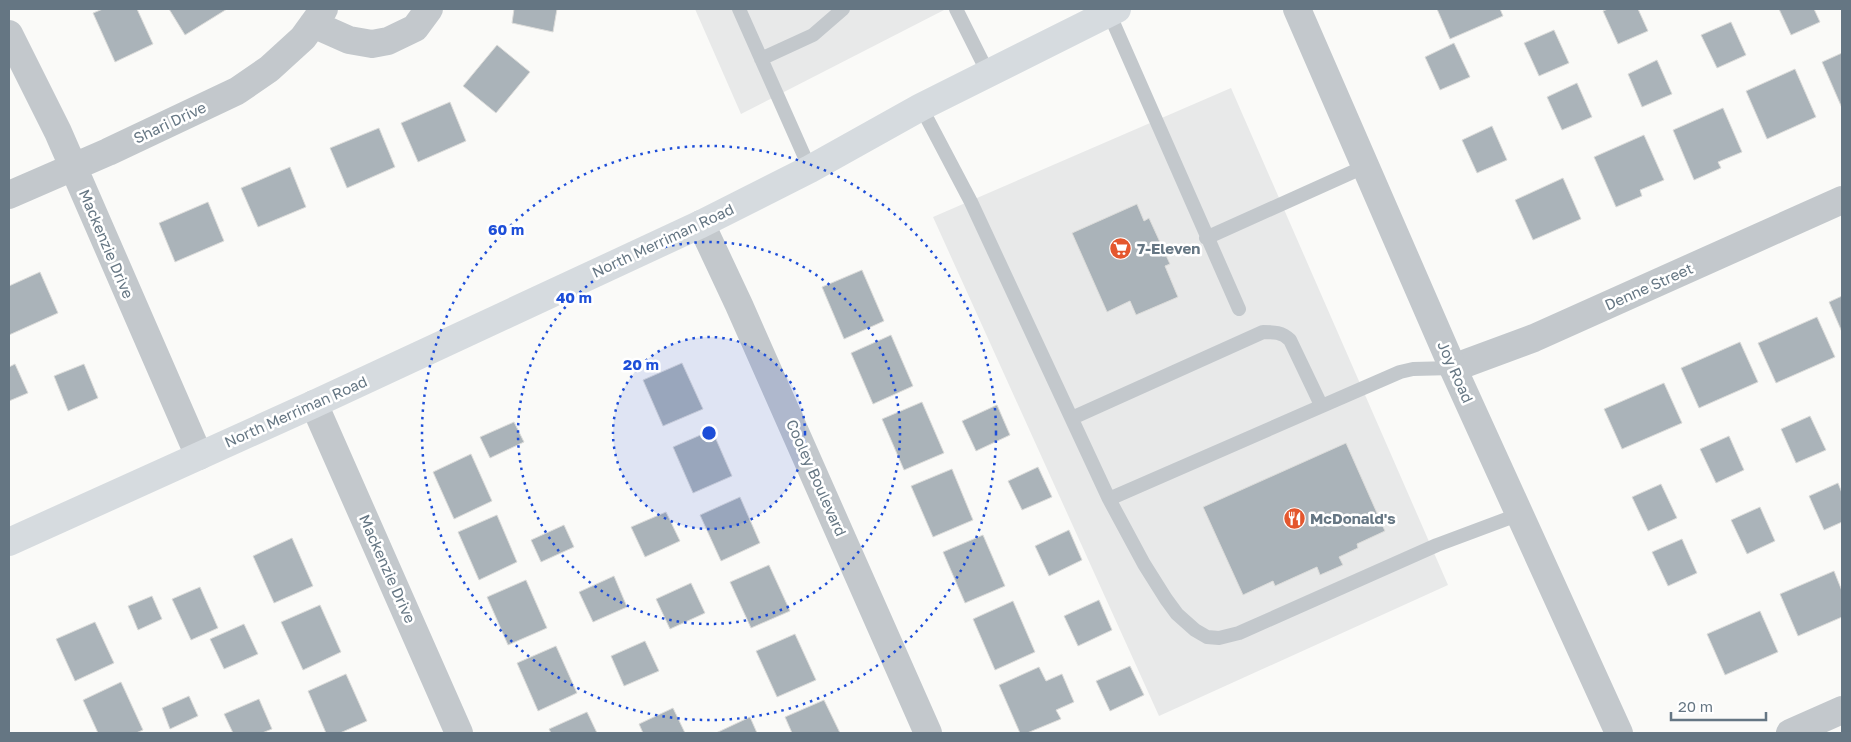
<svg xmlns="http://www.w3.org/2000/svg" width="1851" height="742" viewBox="0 0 1851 742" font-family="'Golos Text',sans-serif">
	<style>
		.built { fill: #e8e9e9 }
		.building { fill: #aab3b9; stroke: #dcdcda }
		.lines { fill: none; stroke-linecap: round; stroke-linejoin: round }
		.service { stroke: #c3c8cc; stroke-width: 14 }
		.minor { stroke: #c3c8cc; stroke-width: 28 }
		.tertiary { stroke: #c3c8cc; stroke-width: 28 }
		.secondary { stroke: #d6dbdf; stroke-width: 28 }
		.ring { fill: none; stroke: #1d4ed8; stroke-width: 2.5; stroke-dasharray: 2.5 5 }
		.labels { text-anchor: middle; stroke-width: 5; stroke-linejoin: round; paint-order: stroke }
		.street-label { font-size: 15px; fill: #657683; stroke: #fff }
		.poi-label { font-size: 15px; font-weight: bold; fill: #657683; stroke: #fff; text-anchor: start }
		.centre { fill: #1d4ed8; stroke: #fff; stroke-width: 2.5 }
		.ring-label { font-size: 15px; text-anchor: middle; font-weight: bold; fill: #1d4ed8; stroke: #fff; stroke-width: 5; stroke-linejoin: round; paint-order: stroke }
	</style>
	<rect width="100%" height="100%" fill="#fafaf8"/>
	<!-- built -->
	<path class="built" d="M 695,9 L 946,9 L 741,114 Z
		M 1231,88 L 1448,585 L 1159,716 L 933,217 Z"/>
	<!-- building -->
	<path class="building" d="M 103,9 L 137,9 L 153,44 L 115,62 L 93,13 Z
		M 169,9 L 227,9 L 185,35 Z
		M 514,9 L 557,9 L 553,32 L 512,23 Z
		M 1437,9 L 1500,9 L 1503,16 L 1450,39 Z
		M 1608,9 L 1638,9 L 1648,31 L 1618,44 L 1603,11 Z
		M 1779,9 L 1814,9 L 1820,22 L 1791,35 Z
		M 1731,22 L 1746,55 L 1717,68 L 1701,35 Z
		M 1554,30 L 1569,63 L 1539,76 L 1524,43 Z
		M 1454,43 L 1470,77 L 1440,90 L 1425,57 Z
		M 497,45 L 530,72 L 496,113 L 463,86 Z
		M 1842,53 L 1842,108 L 1822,62 Z
		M 1657,60 L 1672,94 L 1642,107 L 1628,74 Z
		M 1795,69 L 1816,117 L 1767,139 L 1746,91 Z
		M 1577,83 L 1592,117 L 1562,130 L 1547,97 Z
		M 450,102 L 466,141 L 418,162 L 401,123 Z
		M 1723,108 L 1742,152 L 1718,162 L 1721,168 L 1694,180 L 1673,130 Z
		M 1492,126 L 1507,160 L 1477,173 L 1462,140 Z
		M 379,128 L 395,167 L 347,188 L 330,148 Z
		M 1644,135 L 1664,180 L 1640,190 L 1642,196 L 1616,207 L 1594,157 Z
		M 290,167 L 306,207 L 258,227 L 241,188 Z
		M 1563,178 L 1581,219 L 1533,240 L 1515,200 Z
		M 208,202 L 224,241 L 175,262 L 159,223 Z
		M 1137,204 L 1144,221 L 1149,218 L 1170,264 L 1165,266 L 1178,297 L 1136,315 L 1130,301 L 1107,312 L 1072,233 Z
		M 862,270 L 884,321 L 844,339 L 822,287 Z
		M 40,272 L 58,313 L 9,335 L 9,286 Z
		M 1842,296 L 1842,332 L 1829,302 Z
		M 1817,317 L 1835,357 L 1776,383 L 1758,343 Z
		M 891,335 L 913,386 L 873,404 L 851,353 Z
		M 1740,342 L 1758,382 L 1699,408 L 1681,368 Z
		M 682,363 L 703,409 L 663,426 L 643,380 Z
		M 15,364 L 28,393 L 9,401 L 9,367 Z
		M 84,364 L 98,398 L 68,411 L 54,376 Z
		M 1664,383 L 1682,423 L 1622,449 L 1604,409 Z
		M 922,402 L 944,453 L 904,470 L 882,419 Z
		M 997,405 L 1010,435 L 976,451 L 962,421 Z
		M 1810,416 L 1826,450 L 1796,463 L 1781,429 Z
		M 514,422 L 524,442 L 490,458 L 480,437 Z
		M 712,430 L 732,476 L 693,493 L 673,447 Z
		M 1729,436 L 1744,470 L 1716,483 L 1700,449 Z
		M 1346,443 L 1385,531 L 1357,544 L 1358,548 L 1339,557 L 1343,565 L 1320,575 L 1317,567 L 1275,586 L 1273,581 L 1243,595 L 1203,507 Z
		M 471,454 L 492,501 L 454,519 L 433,472 Z
		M 1038,467 L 1052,497 L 1022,510 L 1008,481 Z
		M 952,469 L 973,520 L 933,537 L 911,486 Z
		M 1838,483 L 1842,493 L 1842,522 L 1824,530 L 1809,496 Z
		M 1661,484 L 1677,518 L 1648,531 L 1632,497 Z
		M 740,497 L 760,543 L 721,561 L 700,515 Z
		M 1760,507 L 1775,541 L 1747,554 L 1731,520 Z
		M 666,512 L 680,541 L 645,557 L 631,527 Z
		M 497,515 L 517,562 L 479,580 L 458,532 Z
		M 564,525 L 574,547 L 541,562 L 531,540 Z
		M 1069,530 L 1082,560 L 1049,576 L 1035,546 Z
		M 983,535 L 1005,586 L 965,603 L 943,552 Z
		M 292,538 L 313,586 L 274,603 L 253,556 Z
		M 1682,539 L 1697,573 L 1668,586 L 1652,552 Z
		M 769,565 L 790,611 L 751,628 L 730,582 Z
		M 1834,571 L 1842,591 L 1842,617 L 1798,636 L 1780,594 Z
		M 614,576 L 627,607 L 593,622 L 579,592 Z
		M 526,580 L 547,628 L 508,645 L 487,597 Z
		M 691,583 L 705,613 L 670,629 L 656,599 Z
		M 200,587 L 218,628 L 191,640 L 172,599 Z
		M 152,596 L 162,619 L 138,630 L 128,606 Z
		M 1099,600 L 1112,630 L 1078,646 L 1064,616 Z
		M 1013,601 L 1035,652 L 995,670 L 973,619 Z
		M 320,605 L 341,652 L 303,670 L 281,622 Z
		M 1760,611 L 1778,652 L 1725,675 L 1707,634 Z
		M 95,622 L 114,663 L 75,681 L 56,639 Z
		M 244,624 L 258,654 L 224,669 L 210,639 Z
		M 795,634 L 816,680 L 777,697 L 756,651 Z
		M 645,641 L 659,671 L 624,686 L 611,656 Z
		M 556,646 L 577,693 L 538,711 L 517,663 Z
		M 1130,666 L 1144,695 L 1110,711 L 1096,681 Z
		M 1039,667 L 1046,681 L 1062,674 L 1074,702 L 1056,710 L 1061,719 L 1027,733 L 1020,733 L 999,685 Z
		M 346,674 L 367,721 L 340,733 L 326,733 L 308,691 Z
		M 121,682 L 143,730 L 136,733 L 98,733 L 83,700 Z
		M 189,696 L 198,716 L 170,729 L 162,708 Z
		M 259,699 L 272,729 L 262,733 L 233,733 L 224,714 Z
		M 824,700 L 840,733 L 792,733 L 785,717 Z
		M 673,708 L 685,733 L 643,733 L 639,724 Z
		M 587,712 L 597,733 L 551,733 L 549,729 Z
		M 750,717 L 757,733 L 716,733 Z"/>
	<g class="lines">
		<!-- service -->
		<path class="service" d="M 739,9 L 810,169
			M 956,9 L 988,73
			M 1109,13 L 1239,309
			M 761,59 L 813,35 L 843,9
			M 921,107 L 971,202 L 1109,499 L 1144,564 L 1166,599 L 1177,614 L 1195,630 L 1207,637 L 1219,638 L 1239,633 L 1437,545 L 1520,514
			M 1206,238 L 1366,166
			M 1072,418 L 1263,332 C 1274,332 1282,332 1290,340 L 1321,405
			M 1109,499 L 1400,372 L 1413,369 L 1453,368"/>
		<!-- minor -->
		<path class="minor" d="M 313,24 L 349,40 L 372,44 L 388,41 L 415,28 L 429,9
			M 9,34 L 58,132 L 199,456
			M 9,195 L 108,152 L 237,91 L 269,69 L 303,38 L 324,9
			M 701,224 L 739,305 L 928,733
			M 1453,368 L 1534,338 L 1842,200
			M 314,404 L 459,733
			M 1790,733 L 1842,710"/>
		<!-- tertiary -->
		<path class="tertiary" d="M 1297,9 L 1453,368 L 1619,733"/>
		<!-- secondary -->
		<path class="secondary" d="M 9,542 L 314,404 L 701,224 L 810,169 L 921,107 L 1117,9"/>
	</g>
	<!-- distance rings -->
	<circle cx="709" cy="433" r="96" fill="#1d4ed8" fill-opacity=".12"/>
	<g class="ring">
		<circle cx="709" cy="433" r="96"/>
		<circle cx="709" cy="433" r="191"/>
		<circle cx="709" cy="433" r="287"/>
	</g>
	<!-- icons -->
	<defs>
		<symbol id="supermarket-disc" viewBox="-11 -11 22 22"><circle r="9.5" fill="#e4572e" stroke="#fff"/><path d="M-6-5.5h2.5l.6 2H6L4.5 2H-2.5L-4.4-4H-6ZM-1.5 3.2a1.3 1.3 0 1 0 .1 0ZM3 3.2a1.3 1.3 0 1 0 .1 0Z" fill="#fff"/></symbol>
		<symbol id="restaurant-disc" viewBox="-11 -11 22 22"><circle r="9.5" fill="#e4572e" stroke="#fff"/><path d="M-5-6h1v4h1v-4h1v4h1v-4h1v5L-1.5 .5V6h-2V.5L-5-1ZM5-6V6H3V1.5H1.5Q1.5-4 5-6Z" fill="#fff"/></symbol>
	</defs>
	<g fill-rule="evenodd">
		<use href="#supermarket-disc" x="1108" y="236" width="25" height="25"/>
		<use href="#restaurant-disc" x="1282" y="506" width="25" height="25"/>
	</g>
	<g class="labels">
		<!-- street labels -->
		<g class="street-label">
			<text transform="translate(170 123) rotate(-25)" y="5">Shari Drive</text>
			<text transform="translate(663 241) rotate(-25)" y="5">North Merriman Road</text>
			<text transform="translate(106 244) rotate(67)" y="5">Mackenzie Drive</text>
			<text transform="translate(1649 287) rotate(-24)" y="5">Denne Street</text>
			<text transform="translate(1455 372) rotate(66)" y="5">Joy Road</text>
			<text transform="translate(296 412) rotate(-24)" y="5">North Merriman Road</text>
			<text transform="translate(816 478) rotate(66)" y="5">Cooley Boulevard</text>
			<text transform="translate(387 569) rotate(66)" y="5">Mackenzie Drive</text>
		</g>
		<!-- poi labels -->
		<g class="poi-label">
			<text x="1137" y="254">7-Eleven</text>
			<text x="1310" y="524">McDonald's</text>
		</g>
	</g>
	<circle cx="709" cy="433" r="8" class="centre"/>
	<g class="ring-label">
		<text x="506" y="235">60 m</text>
		<text x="574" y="303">40 m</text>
		<text x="641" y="370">20 m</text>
	</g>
	<!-- border -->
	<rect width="1851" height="742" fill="none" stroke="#657683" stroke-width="20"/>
	<!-- scale -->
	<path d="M1671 712v8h95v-8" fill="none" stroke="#657683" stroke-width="2.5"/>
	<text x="1678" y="712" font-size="15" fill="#657683" stroke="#ffffff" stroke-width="4" paint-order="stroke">20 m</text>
</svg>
